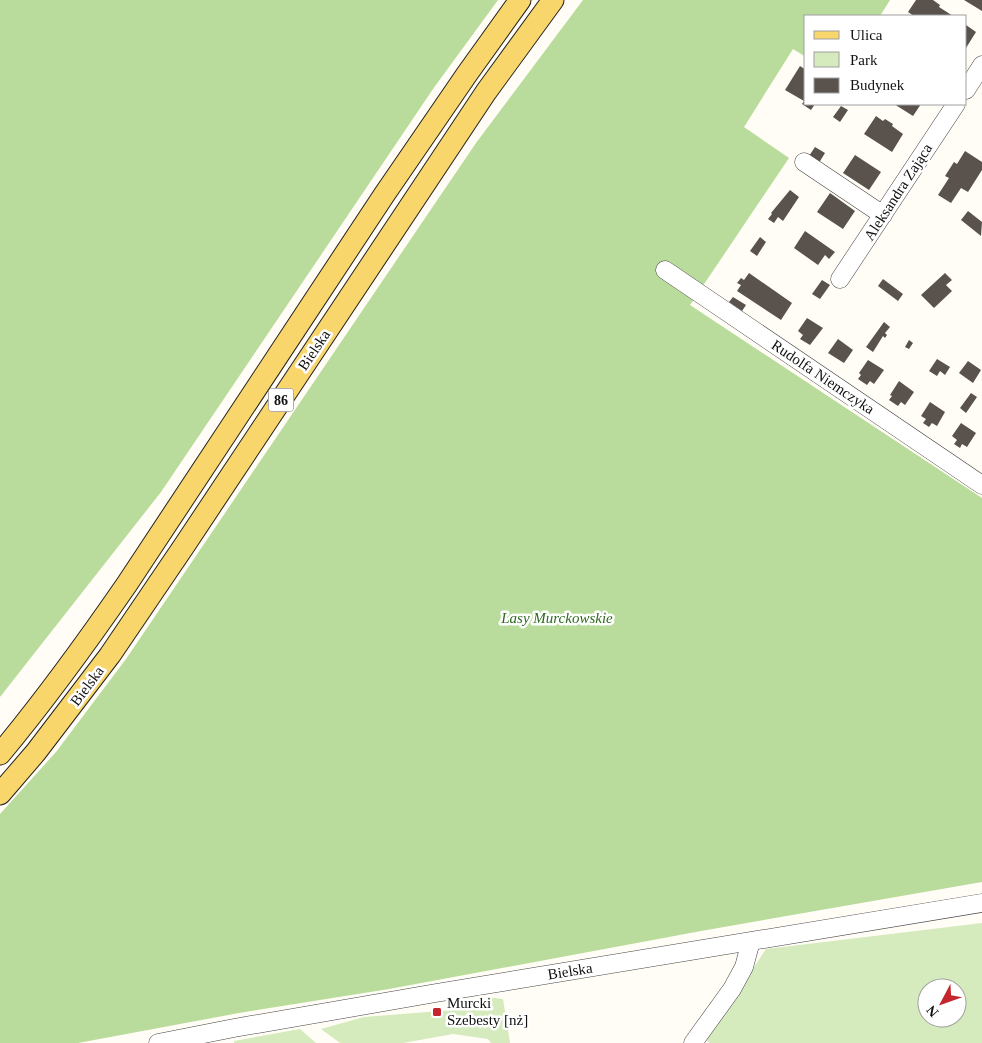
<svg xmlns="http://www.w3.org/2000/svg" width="982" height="1043" viewBox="0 0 982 1043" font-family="Georgia,serif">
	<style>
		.green { fill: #d5ebbd; fill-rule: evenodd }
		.forest { fill: #b9dc9c }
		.building { fill: #5a524d }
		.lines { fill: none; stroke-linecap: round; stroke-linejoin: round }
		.minor-casing { stroke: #444; stroke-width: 19 }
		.major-casing { stroke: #222; stroke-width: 23 }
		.minor { stroke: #fff; stroke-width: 18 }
		.major { stroke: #f9d66b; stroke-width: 21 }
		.poi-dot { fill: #c4262e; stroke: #fff; stroke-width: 2 }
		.labels { text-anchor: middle; stroke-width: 5; stroke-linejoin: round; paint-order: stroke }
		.shield { fill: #fff; stroke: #585858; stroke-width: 1 }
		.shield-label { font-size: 14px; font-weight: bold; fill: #111 }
		.street-label { font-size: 15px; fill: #111; stroke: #fff }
		.park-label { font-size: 15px; font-style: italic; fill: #2f6b1f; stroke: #fff }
		.poi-label { font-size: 15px; fill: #111; stroke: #fff; text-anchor: start }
	</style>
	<rect width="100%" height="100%" fill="#fffdf5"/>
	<!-- green -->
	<path class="green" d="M 982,923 L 982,1043 L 710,1043 L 706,1040 L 766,949 ZM 927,988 L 957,988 L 957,1018 L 927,1018 Z
		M 488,997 L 503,999 L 510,1043 L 491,1043 L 488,1039 L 453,1034 L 403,1043 L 340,1043 L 321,1029 L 364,1017 L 453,1010 Z
		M 300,1029 L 316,1043 L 234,1043 L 234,1041 Z"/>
	<!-- forest -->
	<path class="forest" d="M 0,0 L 498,0 L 433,89 L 161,492 L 0,697 Z
		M 583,0 L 890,0 L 880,16 L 806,16 L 806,57 L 793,49 L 744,127 L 789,158 L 690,305 L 982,498 L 982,882 L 701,931 L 389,989 L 239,1013 L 78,1043 L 0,1043 L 0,814 L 56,752 L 126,659 L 476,143 Z"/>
	<!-- building -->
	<path class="building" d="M 916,0 L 933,0 L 940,5 L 939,7 L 953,16 L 914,16 L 908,12 Z
		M 964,0 L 982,0 L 982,11 Z
		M 966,25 L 976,32 L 966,48 Z
		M 800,66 L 806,70 L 806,104 L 815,104 L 811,110 L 802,104 L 804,101 L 785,90 Z
		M 894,104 L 921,104 L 913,116 Z
		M 841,106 L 848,110 L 840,122 L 833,117 Z
		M 876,116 L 883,121 L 885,119 L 893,124 L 892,126 L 903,134 L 892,152 L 864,134 Z
		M 815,147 L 825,153 L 817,166 L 807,159 Z
		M 965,151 L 982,162 L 982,170 L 968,192 L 961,188 L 951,203 L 938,195 L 949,178 L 945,176 L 954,162 L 957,164 Z
		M 855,155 L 881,172 L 869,190 L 843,173 Z
		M 790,190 L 799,197 L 783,221 L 778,217 L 774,223 L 768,219 L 772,214 L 771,213 Z
		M 830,193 L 855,211 L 843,229 L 817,212 Z
		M 968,211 L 982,222 L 981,236 L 961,220 Z
		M 805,231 L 835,252 L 829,259 L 825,255 L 818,265 L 794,248 Z
		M 760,237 L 766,242 L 757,256 L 750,251 Z
		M 749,273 L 792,303 L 781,320 L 737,291 L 741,285 L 737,283 L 741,278 L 744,280 Z
		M 945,273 L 952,280 L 946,285 L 952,291 L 934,308 L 921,295 Z
		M 883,279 L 903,294 L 898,301 L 878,286 Z
		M 822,280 L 830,285 L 820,299 L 812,294 Z
		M 733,297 L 746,305 L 742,311 L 729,302 Z
		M 807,318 L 823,328 L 810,345 L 800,339 L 803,335 L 798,331 Z
		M 884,322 L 890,327 L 885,333 L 887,335 L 885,338 L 883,336 L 873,352 L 866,347 Z
		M 838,339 L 853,350 L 844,363 L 828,353 Z
		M 909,340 L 913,343 L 909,349 L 905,347 Z
		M 937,359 L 950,367 L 945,375 L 940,371 L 937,376 L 929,371 Z
		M 868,360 L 884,370 L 874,384 L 870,381 L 867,385 L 858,379 L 861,375 L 859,373 Z
		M 968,361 L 981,370 L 973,383 L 959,373 Z
		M 899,381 L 914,392 L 905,405 L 901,402 L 898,406 L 889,400 L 892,396 L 890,395 Z
		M 971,393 L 977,397 L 966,413 L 960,408 Z
		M 930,402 L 945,412 L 937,426 L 932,423 L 929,427 L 923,423 L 926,419 L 921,416 Z
		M 961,423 L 976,433 L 967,447 L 962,444 L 960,448 L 954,444 L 957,440 L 952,436 Z"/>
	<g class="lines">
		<defs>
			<path id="minor" d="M 966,90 L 982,65
				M 804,162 L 883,215
				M 665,270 L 982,485
				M 840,279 L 956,104
				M 158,1043 L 234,1028 L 436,993 L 982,903
				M 693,1043 L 732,989 L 744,967 L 751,941"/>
			<path id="major" d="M 0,754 C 45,700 87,642 127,584 L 384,195 L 467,74 L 520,0
				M 0,794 L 36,752 L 110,655 L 184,546 L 486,92 L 553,0"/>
		</defs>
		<!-- minor casing -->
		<use href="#minor" class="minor-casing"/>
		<!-- major casing -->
		<use href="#major" class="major-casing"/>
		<!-- minor -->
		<use href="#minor" class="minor"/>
		<!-- major -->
		<use href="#major" class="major"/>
	</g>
	<!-- markers -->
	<rect class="poi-dot" x="432" y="1007" width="10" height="10" rx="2.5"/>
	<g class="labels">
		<!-- shield labels -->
		<rect class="shield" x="268.5" y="388.5" width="25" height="23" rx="4"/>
		<g class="shield-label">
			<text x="281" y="405">86</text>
		</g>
		<!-- street labels -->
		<g class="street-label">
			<text transform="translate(898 192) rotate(-57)" y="5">Aleksandra Zająca</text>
			<text transform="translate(314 350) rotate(-56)" y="5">Bielska</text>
			<text transform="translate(823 377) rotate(34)" y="5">Rudolfa Niemczyka</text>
			<text transform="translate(87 686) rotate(-53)" y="5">Bielska</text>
			<text transform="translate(570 971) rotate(-9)" y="5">Bielska</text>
		</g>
		<!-- park labels -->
		<g class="park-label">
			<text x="557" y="623">Lasy Murckowskie</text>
		</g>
		<!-- poi labels -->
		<g class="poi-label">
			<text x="447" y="1008">Murcki<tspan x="447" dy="17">Szebesty [nż]</tspan></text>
		</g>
	</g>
	<!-- legend -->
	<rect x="804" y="15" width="162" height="90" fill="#ffffff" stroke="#a0a0a0"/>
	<rect x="814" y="31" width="25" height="8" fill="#f9d66b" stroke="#a0a0a0"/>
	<text x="850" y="40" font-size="15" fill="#111111">Ulica</text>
	<rect x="814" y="52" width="25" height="15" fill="#d5ebbd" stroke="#a0a0a0"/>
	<text x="850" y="65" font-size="15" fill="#111111">Park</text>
	<rect x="814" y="78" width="25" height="15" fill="#5a524d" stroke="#a0a0a0"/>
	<text x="850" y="90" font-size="15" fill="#111111">Budynek</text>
	<!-- north arrow -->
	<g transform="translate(942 1003) rotate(229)"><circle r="24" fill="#ffffff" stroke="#a0a0a0"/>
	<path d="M0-4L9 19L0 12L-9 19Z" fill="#c4262e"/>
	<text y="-8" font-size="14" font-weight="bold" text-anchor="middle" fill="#111111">N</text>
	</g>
</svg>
